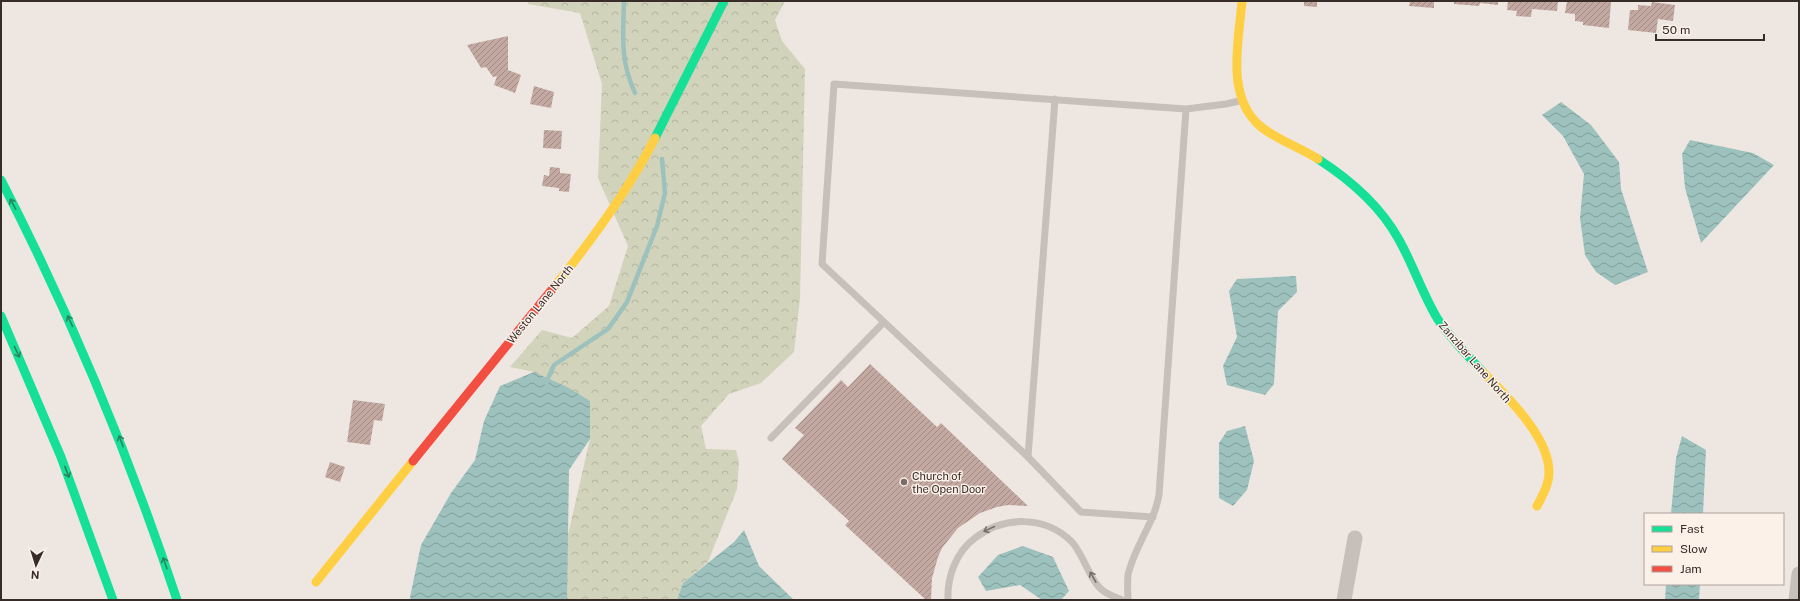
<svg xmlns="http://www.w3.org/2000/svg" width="1800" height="601" viewBox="0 0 1800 601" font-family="'Public Sans',sans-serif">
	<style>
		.forest { fill: url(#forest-crowns) }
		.water { fill: url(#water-waves) }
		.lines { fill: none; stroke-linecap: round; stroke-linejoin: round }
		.stream { stroke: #9dc2be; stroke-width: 4.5 }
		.building { fill: url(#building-hatch) }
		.lane { stroke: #c7bfba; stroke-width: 7 }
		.street { stroke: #c7bfba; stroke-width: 15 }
		.fast { stroke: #16e098; stroke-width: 9 }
		.slow { stroke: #ffcf43; stroke-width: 9 }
		.jam { stroke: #f24e42; stroke-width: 9 }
		.oneway { stroke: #278660 }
		.oneway2 { stroke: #786e6a }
		.poi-dot { fill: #786d69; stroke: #fbf1e9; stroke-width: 1.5 }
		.labels { text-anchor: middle; stroke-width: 3; stroke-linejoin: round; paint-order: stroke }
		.street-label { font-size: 11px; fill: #382c28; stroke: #fbf1e9 }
		.poi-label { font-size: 11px; fill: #382c28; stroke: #fbf1e9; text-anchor: start }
	</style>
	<defs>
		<pattern id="forest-crowns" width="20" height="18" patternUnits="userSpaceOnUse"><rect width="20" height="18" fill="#d1d3ba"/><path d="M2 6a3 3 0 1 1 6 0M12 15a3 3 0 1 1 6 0" fill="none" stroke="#b4b5a0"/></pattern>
		<pattern id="water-waves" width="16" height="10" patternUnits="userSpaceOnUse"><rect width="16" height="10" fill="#9dc2be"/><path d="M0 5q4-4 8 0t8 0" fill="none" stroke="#819e9a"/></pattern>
		<pattern id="building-hatch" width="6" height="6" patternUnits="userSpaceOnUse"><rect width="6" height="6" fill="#c3a9a2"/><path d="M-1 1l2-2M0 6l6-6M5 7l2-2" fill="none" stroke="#9f8a84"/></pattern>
	</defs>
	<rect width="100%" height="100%" fill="#eee7e1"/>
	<!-- forest -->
	<path class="forest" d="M 528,1 L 785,1 L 775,20 L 782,41 L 805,69 L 800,299 L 794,352 L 761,383 L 729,394 L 701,426 L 706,449 L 736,450 L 739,462 L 737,489 L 708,562 L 683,583 L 677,600 L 567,600 L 567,539 L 590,439 L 534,372 L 510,367 L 542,330 L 572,338 L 609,306 L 628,246 L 598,178 L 602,84 L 580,13 L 528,4 Z"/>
	<!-- water -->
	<path class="water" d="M 1561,102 L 1591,125 L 1619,162 L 1621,189 L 1648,272 L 1615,285 L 1596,272 L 1585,255 L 1580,218 L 1584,174 L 1563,136 L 1542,115 Z
		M 1690,140 L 1753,153 L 1774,165 L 1701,243 L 1685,188 L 1682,154 Z
		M 1296,276 L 1297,292 L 1278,311 L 1274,384 L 1265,395 L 1227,385 L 1223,366 L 1237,337 L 1229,291 L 1237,279 Z
		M 534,372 L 569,388 L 590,401 L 590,439 L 569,470 L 567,600 L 411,600 L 410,597 L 421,545 L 451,493 L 475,460 L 484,421 L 500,386 Z
		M 1245,426 L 1254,461 L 1247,490 L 1233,506 L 1219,498 L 1219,443 L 1227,431 Z
		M 1682,436 L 1706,450 L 1703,514 L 1671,514 L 1676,458 Z
		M 744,530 L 759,566 L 794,600 L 677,600 L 683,583 L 734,542 Z
		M 1023,546 L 1053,557 L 1069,591 L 1061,600 L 1042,600 L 1020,585 L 986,591 L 978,577 L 998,555 Z
		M 1666,584 L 1700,584 L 1699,600 L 1665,600 Z"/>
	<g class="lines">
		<!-- stream -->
		<path class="stream" d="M 624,1 C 623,35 620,61 635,93
			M 546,383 L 554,365 L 608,329 L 627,302 L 657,226 L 665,193 L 662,159"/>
	</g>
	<!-- building -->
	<path class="building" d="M 1304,1 L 1317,1 L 1317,7 L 1304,6 Z
		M 1410,1 L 1434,1 L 1434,8 L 1409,6 Z
		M 1454,1 L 1498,1 L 1498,5 L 1480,3 L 1479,6 L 1454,4 Z
		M 1508,1 L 1558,1 L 1557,11 L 1532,9 L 1531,17 L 1516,16 L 1517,11 L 1507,10 Z
		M 1567,1 L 1611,1 L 1609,28 L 1583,25 L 1583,22 L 1575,21 L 1575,14 L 1565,13 Z
		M 1652,2 L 1675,5 L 1673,21 L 1658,19 L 1656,33 L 1628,30 L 1630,10 L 1638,10 L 1638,5 L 1651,6 Z
		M 508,36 L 508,70 L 521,75 L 515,93 L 494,85 L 497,76 L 493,77 L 486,67 L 481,68 L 467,45 Z
		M 534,86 L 554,92 L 551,108 L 530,104 Z
		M 544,130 L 562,131 L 561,149 L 543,148 Z
		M 550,167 L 560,168 L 560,173 L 571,174 L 569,192 L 559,191 L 559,188 L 542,186 L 544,175 L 549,176 Z
		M 870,364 L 937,427 L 941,423 L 1028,506 L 1008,505 L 997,507 L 980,513 L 958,528 L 942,548 L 938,557 L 932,578 L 931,600 L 926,600 L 845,525 L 849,521 L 782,459 L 804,435 L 795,428 L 841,380 L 848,387 Z
		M 353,400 L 385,404 L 382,421 L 374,420 L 370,445 L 347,442 Z
		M 330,462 L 345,467 L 340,482 L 325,477 Z"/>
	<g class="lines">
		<!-- lane -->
		<path class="lane" d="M 884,322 L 1028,457 L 1081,512 L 1153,517
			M 771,438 L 884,322 L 822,264 L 834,84 L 1186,109
			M 1028,457 L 1055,99
			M 948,600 C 947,577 956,552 975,538 C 1003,516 1045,515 1072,542 C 1083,554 1090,580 1101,589 C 1106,594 1115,597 1122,600
			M 1128,600 C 1128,592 1127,583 1128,575 C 1134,547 1154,524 1159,495 L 1186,109 L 1226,104 L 1239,101"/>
		<!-- street -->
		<path class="street" d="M 1344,600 L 1355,538
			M 1796,600 L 1799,574"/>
		<!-- fast -->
		<path class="fast" d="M 655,138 L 724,1
			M 1318,159 C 1349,179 1380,206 1398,238 C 1413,264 1422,293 1437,318 C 1450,338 1467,355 1483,372
			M 1,180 C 71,316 129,455 177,600
			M 1,316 L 61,457 L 113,600"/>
		<!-- slow -->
		<path class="slow" d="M 1242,1 C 1239,40 1225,96 1260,126 C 1277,140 1299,147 1318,159
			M 554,287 C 592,240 628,191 655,138
			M 1483,372 C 1506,396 1549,436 1549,472 C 1549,484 1543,495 1537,506
			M 316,582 L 413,461"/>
		<!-- jam -->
		<path class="jam" d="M 413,461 L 554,287"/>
	</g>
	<!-- one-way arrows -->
	<defs><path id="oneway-shaft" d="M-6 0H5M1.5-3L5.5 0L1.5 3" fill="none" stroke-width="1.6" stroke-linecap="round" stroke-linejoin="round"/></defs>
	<g class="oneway">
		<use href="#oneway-shaft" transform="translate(13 204) rotate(-118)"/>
		<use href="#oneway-shaft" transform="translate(70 321) rotate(-115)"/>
		<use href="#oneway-shaft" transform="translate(17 352) rotate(65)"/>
		<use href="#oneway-shaft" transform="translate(121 441) rotate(-111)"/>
		<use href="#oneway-shaft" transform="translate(67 472) rotate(69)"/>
		<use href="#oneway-shaft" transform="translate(165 563) rotate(-109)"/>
	</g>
	<g class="oneway2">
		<use href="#oneway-shaft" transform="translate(989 529) rotate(155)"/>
		<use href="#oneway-shaft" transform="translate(1093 577) rotate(-119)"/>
	</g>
	<!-- markers -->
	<circle class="poi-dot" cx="904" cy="482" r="4"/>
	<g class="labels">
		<!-- street labels -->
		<g class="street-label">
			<text transform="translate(540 304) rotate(-51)" y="4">Weston Lane North</text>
			<text transform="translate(1475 362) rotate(49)" y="4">Zanzibar Lane North</text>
		</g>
		<!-- poi labels -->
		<g class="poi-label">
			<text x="912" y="480">Church of<tspan x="912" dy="13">the Open Door</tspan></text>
		</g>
	</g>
	<!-- border -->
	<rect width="1800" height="601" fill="none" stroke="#382c28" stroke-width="4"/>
	<!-- legend -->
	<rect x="1644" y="513" width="140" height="72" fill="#fbf1e9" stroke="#ada29c"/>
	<rect x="1652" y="526" width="20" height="6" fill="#16e098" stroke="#ada29c"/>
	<text x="1680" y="533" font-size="12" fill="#382c28">Fast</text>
	<rect x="1652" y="546" width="20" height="6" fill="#ffcf43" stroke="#ada29c"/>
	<text x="1680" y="553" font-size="12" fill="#382c28">Slow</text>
	<rect x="1652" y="566" width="20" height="6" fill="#f24e42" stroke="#ada29c"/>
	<text x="1680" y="573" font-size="12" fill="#382c28">Jam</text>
	<!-- north arrow -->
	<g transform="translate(36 565) rotate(184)" stroke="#fbf1e9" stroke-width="3" paint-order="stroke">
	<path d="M0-3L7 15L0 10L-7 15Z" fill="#382c28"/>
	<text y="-6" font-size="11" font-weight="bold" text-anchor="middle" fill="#382c28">N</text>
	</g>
	<!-- scale -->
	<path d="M1656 34v6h108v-6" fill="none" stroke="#382c28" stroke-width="2"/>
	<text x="1662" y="34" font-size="12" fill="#382c28" stroke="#fbf1e9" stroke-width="3" paint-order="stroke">50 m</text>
</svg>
